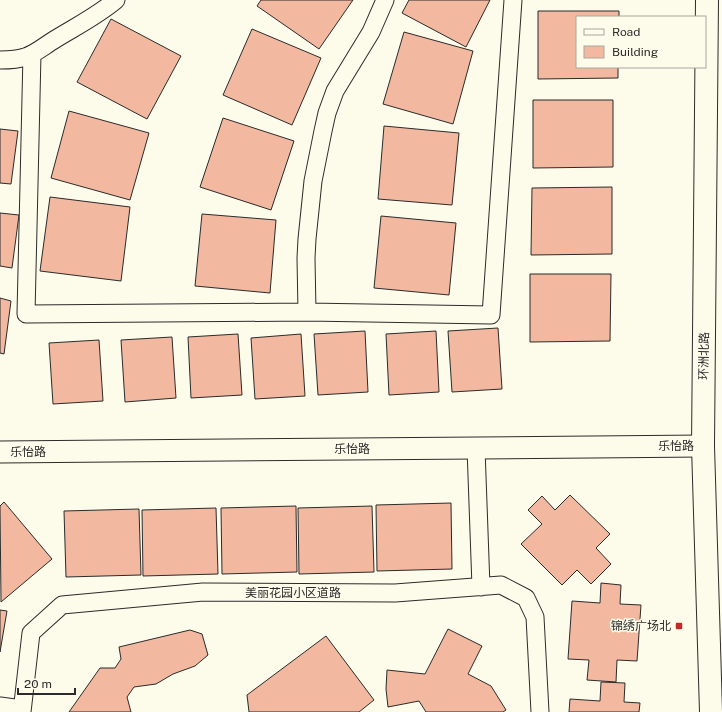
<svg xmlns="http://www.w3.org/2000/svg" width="722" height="712" viewBox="0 0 722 712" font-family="'Public Sans','Noto Sans SC',sans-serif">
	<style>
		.building { fill: #f2b8a0; stroke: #2b2b2b }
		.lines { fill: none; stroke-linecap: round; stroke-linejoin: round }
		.minor-casing { stroke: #2b2b2b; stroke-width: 19 }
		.tertiary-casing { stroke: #2b2b2b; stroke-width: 23 }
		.secondary-casing { stroke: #2b2b2b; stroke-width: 24 }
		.minor { stroke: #fdfbea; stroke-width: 17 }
		.tertiary { stroke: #fdfbea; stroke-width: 21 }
		.secondary { stroke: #fdfbea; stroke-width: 22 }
		.poi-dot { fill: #c62828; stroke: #fdfbea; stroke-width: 1.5 }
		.labels { text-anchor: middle; stroke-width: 3; stroke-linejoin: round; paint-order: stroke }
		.street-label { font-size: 12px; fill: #2b2b2b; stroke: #fdfbea }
		.poi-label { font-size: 12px; fill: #2b2b2b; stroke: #fdfbea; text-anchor: end }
	</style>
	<rect width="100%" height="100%" fill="#fdfbea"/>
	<!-- building -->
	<path class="building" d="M 261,0 L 353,0 L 319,49 L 257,6 Z
		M 409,0 L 490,0 L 466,47 L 402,13 Z
		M 538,11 L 619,11 L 619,17 L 577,17 L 577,67 L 618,67 L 618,78 L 538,79 Z
		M 111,19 L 181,56 L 147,119 L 77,82 Z
		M 252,29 L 321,58 L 292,125 L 223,95 Z
		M 404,32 L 473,51 L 453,124 L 383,104 Z
		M 533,100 L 613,100 L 613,167 L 533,168 Z
		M 69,111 L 149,133 L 130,200 L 51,178 Z
		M 223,118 L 294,141 L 271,210 L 200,187 Z
		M 384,126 L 459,133 L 452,205 L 378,199 Z
		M 0,129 L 18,131 L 11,184 L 0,183 Z
		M 612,187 L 612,254 L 531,255 L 532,188 Z
		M 50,197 L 130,207 L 121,281 L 40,271 Z
		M 0,213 L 19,215 L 12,268 L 0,266 Z
		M 202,214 L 276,220 L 270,293 L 195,286 Z
		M 381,216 L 456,223 L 449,295 L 374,288 Z
		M 530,274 L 611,274 L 610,341 L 530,342 Z
		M 0,298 L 11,301 L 4,354 L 0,353 Z
		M 498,328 L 502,389 L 452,392 L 448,331 Z
		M 365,331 L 368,392 L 318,395 L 314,334 Z
		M 436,331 L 439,392 L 389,395 L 386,334 Z
		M 238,334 L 242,395 L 191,398 L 188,337 Z
		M 301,334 L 305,396 L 255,399 L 251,338 Z
		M 172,337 L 176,398 L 125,402 L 121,340 Z
		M 99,340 L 103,401 L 53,404 L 49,343 Z
		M 570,495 L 610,534 L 596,548 L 611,564 L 591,584 L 577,570 L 562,585 L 521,544 L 542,524 L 528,510 L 542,496 L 555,510 Z
		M 4,502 L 52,559 L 1,602 L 0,506 Z
		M 451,503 L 452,569 L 377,571 L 376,505 Z
		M 296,506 L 297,572 L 222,574 L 221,508 Z
		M 372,506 L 374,572 L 299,574 L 298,508 Z
		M 216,508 L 218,574 L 143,576 L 142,510 Z
		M 139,509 L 141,575 L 66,577 L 64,511 Z
		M 601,583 L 621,585 L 620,604 L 641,605 L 637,661 L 617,660 L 616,682 L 587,680 L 589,660 L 568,659 L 572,601 L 600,603 Z
		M 0,610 L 7,611 L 0,652 Z
		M 448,629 L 482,646 L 468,674 L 491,686 L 506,710 L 503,712 L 426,712 L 419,701 L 388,707 L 386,689 L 387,670 L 425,674 Z
		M 190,630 L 202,634 L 208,655 L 195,666 L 173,674 L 156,684 L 134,687 L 127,697 L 131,712 L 69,712 L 100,668 L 115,668 L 121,659 L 119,647 Z
		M 326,636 L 374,700 L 359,712 L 249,712 L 247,695 Z
		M 601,682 L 625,683 L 624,702 L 640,703 L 639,712 L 569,712 L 570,699 L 600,701 Z"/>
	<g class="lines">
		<defs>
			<path id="minor" d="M 32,54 L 26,314 L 307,312 L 491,315 L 513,0
				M 0,60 C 8,60 17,60 25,57 C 35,54 44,46 54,40 C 75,27 97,16 116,0
				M 307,312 L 306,258 L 307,239 L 313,181 L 323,131 L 327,113 L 335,91 L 371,32 L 385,0
				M 476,448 L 481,587
				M 0,706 L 22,709
				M 22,712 L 31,633 L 62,605 L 203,592 L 395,593 L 501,585 L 526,598 L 535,617 L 540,712"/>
			<path id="tertiary" d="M 0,452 L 703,446"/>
			<path id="secondary" d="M 707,0 L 703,446 L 711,712"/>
		</defs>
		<!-- minor casing -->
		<use href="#minor" class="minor-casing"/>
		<!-- tertiary casing -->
		<use href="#tertiary" class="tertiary-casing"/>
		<!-- secondary casing -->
		<use href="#secondary" class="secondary-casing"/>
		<!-- minor -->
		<use href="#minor" class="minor"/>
		<!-- tertiary -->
		<use href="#tertiary" class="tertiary"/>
		<!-- secondary -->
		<use href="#secondary" class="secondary"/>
	</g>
	<!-- markers -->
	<rect class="poi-dot" x="675" y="622" width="8" height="8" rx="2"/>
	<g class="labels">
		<!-- street labels -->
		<g class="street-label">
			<text transform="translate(704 356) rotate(-89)" y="4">环洲北路</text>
			<text x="676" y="450">乐怡路</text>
			<text x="352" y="453">乐怡路</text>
			<text x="28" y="456">乐怡路</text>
			<text x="293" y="597">美丽花园小区道路</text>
		</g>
		<!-- poi labels -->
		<g class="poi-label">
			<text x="671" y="630">锦绣广场北</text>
		</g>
	</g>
	<!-- legend -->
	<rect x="576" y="16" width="130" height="52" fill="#fdfbea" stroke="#a9a89e"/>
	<rect x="584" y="29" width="20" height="6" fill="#fdfbea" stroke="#a9a89e"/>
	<text x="612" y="36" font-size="12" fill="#2b2b2b">Road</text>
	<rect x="584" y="46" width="20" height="12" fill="#f2b8a0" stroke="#a9a89e"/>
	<text x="612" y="56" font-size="12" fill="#2b2b2b">Building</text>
	<!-- scale -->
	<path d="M18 688v6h57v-6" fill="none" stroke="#2b2b2b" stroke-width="2"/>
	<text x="24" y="688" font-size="12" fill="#2b2b2b" stroke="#fdfbea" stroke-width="3" paint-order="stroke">20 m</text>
</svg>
